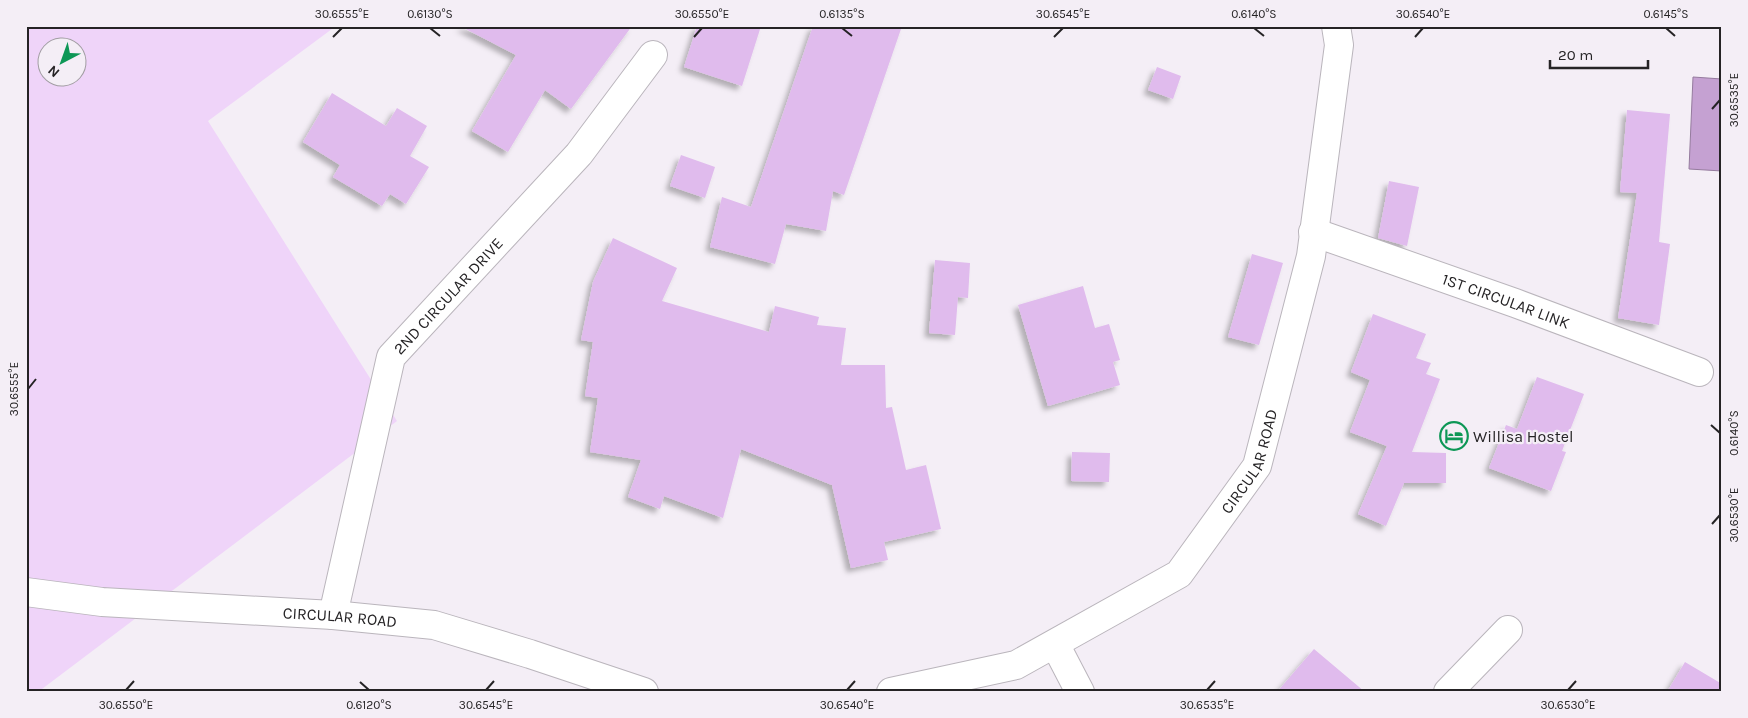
<svg xmlns="http://www.w3.org/2000/svg" width="1748" height="718" viewBox="0 0 1748 718" font-family="Karla,sans-serif">
	<style>
		.green { fill: #efd4f9; fill-rule: evenodd }
		.water { fill: #c5a1d2; stroke: #957b9e }
		.building { fill: #e0bbed; filter: url(#shadow) }
		.lines { fill: none; stroke-linecap: round; stroke-linejoin: round }
		.minor-casing { stroke: #bab5bc; stroke-width: 30 }
		.minor { stroke: #fff; stroke-width: 28 }
		.ticks { fill: none; stroke: #252325; stroke-width: 2 }
		.labels { text-anchor: middle; stroke-width: 4.5; stroke-linejoin: round; paint-order: stroke }
		.street-label { font-size: 16px; fill: #252325; stroke: #f4eef6 }
		.poi-label { font-size: 16px; fill: #252325; stroke: #f4eef6; text-anchor: start }
		.neatline { fill: none; stroke: #252325; stroke-width: 2 }
		.ticks-label { font-size: 12px; text-anchor: middle; fill: #252325 }
	</style>
	<defs>
		<filter id="shadow"><feDropShadow dx="-4.5" dy="4.5" stdDeviation="2.5" flood-color="#0004"/></filter>
	</defs>
	<rect width="100%" height="100%" fill="#f4eef6"/>
	<!-- green -->
	<path class="green" d="M 26,26 L 336,26 L 208,121 L 397,421 L 38,692 L 26,692 ZM 48,48 L 78,48 L 78,78 L 48,78 Z"/>
	<!-- water -->
	<path class="water" d="M 1693,77 L 1722,79 L 1722,171 L 1689,169 Z"/>
	<!-- building -->
	<path class="building" d="M 460,26 L 632,26 L 571,109 L 545,90 L 508,152 L 472,131 L 516,55 Z
		M 697,26 L 761,26 L 742,86 L 684,67 Z
		M 813,26 L 902,26 L 844,195 L 833,191 L 826,231 L 786,224 L 775,264 L 710,247 L 722,197 L 751,207 Z
		M 1157,67 L 1181,76 L 1173,99 L 1148,90 Z
		M 332,93 L 386,126 L 397,108 L 427,126 L 410,156 L 429,167 L 406,204 L 390,194 L 382,206 L 333,177 L 340,165 L 303,142 Z
		M 1627,110 L 1670,114 L 1659,242 L 1670,244 L 1659,325 L 1618,318 L 1637,193 L 1620,192 Z
		M 681,155 L 715,167 L 705,198 L 670,186 Z
		M 1389,181 L 1419,187 L 1407,246 L 1378,238 Z
		M 613,238 L 677,268 L 662,301 L 769,332 L 775,306 L 819,317 L 817,325 L 846,328 L 841,365 L 885,365 L 886,408 L 892,407 L 906,470 L 926,465 L 941,529 L 884,542 L 888,560 L 851,568 L 832,485 L 741,449 L 723,518 L 664,496 L 660,509 L 628,497 L 641,460 L 590,452 L 598,398 L 585,396 L 593,342 L 581,340 L 593,282 Z
		M 1252,254 L 1283,263 L 1259,345 L 1228,337 Z
		M 935,260 L 970,263 L 968,298 L 958,297 L 955,335 L 929,333 Z
		M 1083,286 L 1095,328 L 1109,324 L 1120,360 L 1113,362 L 1120,385 L 1048,406 L 1018,305 Z
		M 1373,314 L 1426,334 L 1416,358 L 1431,363 L 1426,374 L 1440,379 L 1412,452 L 1446,453 L 1446,483 L 1404,483 L 1386,526 L 1358,514 L 1387,446 L 1350,432 L 1370,380 L 1351,372 Z
		M 1537,377 L 1584,394 L 1562,451 L 1566,452 L 1551,491 L 1489,468 L 1506,425 L 1517,429 Z
		M 1072,452 L 1110,453 L 1109,482 L 1071,481 Z
		M 1314,649 L 1365,692 L 1277,692 Z
		M 1685,662 L 1722,684 L 1722,692 L 1667,692 Z"/>
	<g class="lines">
		<defs>
			<g id="minor">
				<path id="s1" d="M 1313,232 L 1515,303 L 1699,372"/>
				<path id="s2" d="M 26,592 L 102,602 L 333,615 L 434,625 L 530,654 L 644,692"/>
				<path id="s3" d="M 333,615 L 391,357 L 579,154 L 653,55"/>
				<path d="M 1055,644 L 1080,692"/>
				<path id="s4" d="M 891,692 L 1016,665 L 1179,574 L 1257,466 L 1311,256 L 1339,45 L 1336,26"/>
				<path d="M 1448,692 L 1508,630"/>
			</g>
		</defs>
		<!-- minor casing -->
		<use href="#minor" class="minor-casing"/>
		<!-- minor -->
		<use href="#minor" class="minor"/>
	</g>
	<!-- ticks -->
	<path class="ticks" d="M 430,28 L 440,36M 842,28 L 852,36M 1254,28 L 1264,36M 1666,28 L 1675,36M 333,37 L 342,28M 694,37 L 702,28M 1054,37 L 1063,28M 1415,37 L 1423,28M 1712,109 L 1720,100M 28,389 L 36,379M 1711,425 L 1720,433M 1712,524 L 1720,515M 360,682 L 369,690M 126,690 L 134,681M 486,690 L 494,681M 847,690 L 855,681M 1207,690 L 1215,681M 1568,690 L 1576,681"/>
	<!-- icons -->
	<defs>
		<symbol id="hotel-ring" viewBox="-11 -11 22 22"><circle r="9.5" fill="#f4eef6" stroke="#0d9756" stroke-width="1.5"/><path d="M-6-4.5h1.5V1H6V5H4.5V3h-9V5H-6ZM-4 0a1.8 1.8 0 1 1 3.6 0ZM.5 0V-2.5h3Q6-2.5 6 0Z" fill="#0d9756"/></symbol>
	</defs>
	<g fill-rule="evenodd">
		<use href="#hotel-ring" x="1438" y="420" width="32" height="32"/>
	</g>
	<g class="labels">
		<!-- street labels -->
		<g class="street-label">
			<text dy="6" stroke="none"><textPath href="#s3" startOffset="348">2ND CIRCULAR DRIVE</textPath></text>
			<text dy="6" stroke="none"><textPath href="#s1" startOffset="205">1ST CIRCULAR LINK</textPath></text>
			<text dy="6" stroke="none"><textPath href="#s4" startOffset="449">CIRCULAR ROAD</textPath></text>
			<text dy="6" stroke="none"><textPath href="#s2" startOffset="315">CIRCULAR ROAD</textPath></text>
		</g>
		<!-- poi labels -->
		<g class="poi-label">
			<text x="1473" y="442">Willisa Hostel</text>
		</g>
	</g>
	<!-- border -->
	<rect width="1748" height="718" fill="none" stroke="#f4eef6" stroke-width="55"/>
	<!-- north arrow -->
	<g transform="translate(62 62) rotate(221)"><circle r="24" fill="#f4eef6" stroke="#a19da2"/>
	<path d="M0-4L9 19L0 12L-9 19Z" fill="#0d9756"/>
	<text y="-8" font-size="14" font-weight="bold" text-anchor="middle" fill="#252325">N</text>
	</g>
	<!-- scale -->
	<path d="M1550 60v8h98v-8" fill="none" stroke="#252325" stroke-width="2.5"/>
	<text x="1558" y="60" font-size="15" fill="#252325" stroke="#f4eef6" stroke-width="4" paint-order="stroke">20 m</text>
	<rect x="28" y="28" width="1692" height="662" class="neatline"/>
	<g class="ticks-label">
		<text x="342" y="18">30.6555°E</text>
		<text x="430" y="18">0.6130°S</text>
		<text x="702" y="18">30.6550°E</text>
		<text x="842" y="18">0.6135°S</text>
		<text x="1063" y="18">30.6545°E</text>
		<text x="1254" y="18">0.6140°S</text>
		<text x="1423" y="18">30.6540°E</text>
		<text x="1666" y="18">0.6145°S</text>
		<text transform="translate(1734 100) rotate(-90)" y="4">30.6535°E</text>
		<text transform="translate(14 389) rotate(-90)" y="4">30.6555°E</text>
		<text transform="translate(1734 433) rotate(-90)" y="4">0.6140°S</text>
		<text transform="translate(1734 515) rotate(-90)" y="4">30.6530°E</text>
		<text x="126" y="709">30.6550°E</text>
		<text x="369" y="709">0.6120°S</text>
		<text x="486" y="709">30.6545°E</text>
		<text x="847" y="709">30.6540°E</text>
		<text x="1207" y="709">30.6535°E</text>
		<text x="1568" y="709">30.6530°E</text>
	</g>
</svg>
